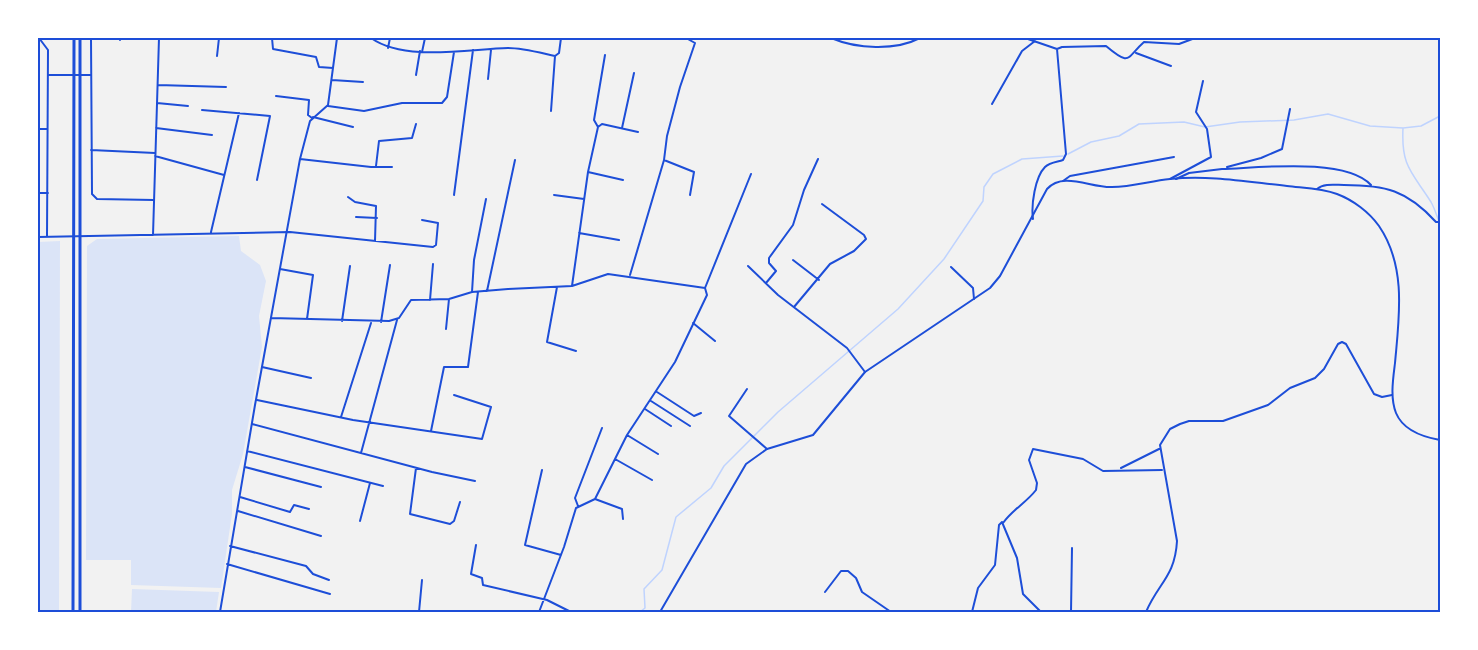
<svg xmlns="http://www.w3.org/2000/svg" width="1478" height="650" viewBox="0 0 1478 650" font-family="'IBM Plex Sans',sans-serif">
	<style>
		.green { fill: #dbe4f7 }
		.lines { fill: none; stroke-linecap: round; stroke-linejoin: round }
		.stream { stroke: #bfd3fe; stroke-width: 1.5 }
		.minor { stroke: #1d4ed8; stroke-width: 2 }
		.tertiary { stroke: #1d4ed8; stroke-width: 2 }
		.primary { stroke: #1d4ed8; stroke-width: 3 }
		.neatline { fill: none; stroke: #1d4ed8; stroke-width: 2 }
	</style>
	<rect width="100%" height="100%" fill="#f2f2f2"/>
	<!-- green -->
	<path class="green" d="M 239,236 L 241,251 L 260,265 L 266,281 L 259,316 L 262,347 L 243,454 L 232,490 L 232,514 L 221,588 L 131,585 L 131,560 L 86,560 L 87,246 L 97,239 Z
		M 60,241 L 59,612 L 38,612 L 38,242 Z
		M 132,589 L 219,592 L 216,612 L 131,612 Z"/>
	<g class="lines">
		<!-- stream -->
		<path class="stream" d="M 1403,128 C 1401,167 1412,172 1431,202 C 1435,209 1437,217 1440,224
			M 1068,154 L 1091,142 L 1119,136 L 1139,124 L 1184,122 L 1205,127 L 1240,122 L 1294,120 L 1328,114 L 1370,126 L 1403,128 L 1421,126 L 1440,116
			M 640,612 L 645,608 L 644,589 L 662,570 L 676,517 L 711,488 L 724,466 L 778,412 L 898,309 L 944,259 L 983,201 L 984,187 L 993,174 L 1022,159 L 1063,156"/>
		<!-- minor -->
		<path class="minor" d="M 39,38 L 48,50 L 47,237
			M 91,38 L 92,194 L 97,199 L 154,200
			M 120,38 L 120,40
			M 272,38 L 273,49 L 316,57 L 319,67 L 333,68
			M 371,38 C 405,62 468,49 508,48 C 523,48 541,53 555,56 L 551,111
			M 831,38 C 857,49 895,51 920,38
			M 1025,38 L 1057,49 L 1062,47 L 1106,46 C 1131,67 1126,58 1144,42 L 1179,44 L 1195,38
			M 388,48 L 390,38
			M 422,52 L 425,38
			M 1136,53 L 1171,66
			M 217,56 L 219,38
			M 555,56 L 559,53 L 561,38
			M 48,75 L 90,75
			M 416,75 L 420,51
			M 488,79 L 491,50
			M 332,80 L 363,82
			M 158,85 L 226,87
			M 276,96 L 309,100 L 308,115 L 312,118
			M 157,103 L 188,106
			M 992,104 L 1022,51 L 1035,41
			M 328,106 L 364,111 L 402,103 L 442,103 L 447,97 L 454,52
			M 202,110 L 270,116 L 257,180
			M 313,117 L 353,127
			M 598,127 L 594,120 L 605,55
			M 156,128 L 212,135
			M 622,128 L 634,73
			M 38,129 L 47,129
			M 91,150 L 155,153
			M 155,156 L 224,175
			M 300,159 L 371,167 L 392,167
			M 664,160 L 694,172 L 690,195
			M 376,166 L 379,141 L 412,138 L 416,124
			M 1227,167 L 1261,158 L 1282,149 L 1290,109
			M 1222,169 C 1258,168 1345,157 1371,185
			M 588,172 L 623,180
			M 1170,179 L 1211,157 L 1207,129 L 1196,112 L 1203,81
			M 1176,179 L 1189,173 L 1222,169
			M 1063,181 L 1070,176 L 1174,157
			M 1317,189 C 1324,183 1335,185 1344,185 C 1385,185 1407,190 1436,222 L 1440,222
			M 38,193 L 48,193
			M 454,195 L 473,50
			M 554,195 L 584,199
			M 348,197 L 355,202 L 376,206 L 375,241
			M 356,217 L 377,218
			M 1033,219 C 1031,205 1035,177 1045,167 C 1050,162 1057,162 1063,160 L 1066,154 L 1057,49
			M 211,232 L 239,113
			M 579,233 L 619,240
			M 153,235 L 159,38
			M 38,237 L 290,232 L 433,247 L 436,245 L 438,223 L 422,220
			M 793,260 L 819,280
			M 748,266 L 778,295 L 847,348 L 865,372
			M 951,267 L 973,288 L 974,299
			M 280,269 L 313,275
			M 630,275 L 664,160 L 667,136 L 680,87 L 695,43 L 686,38
			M 766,283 L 776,271 L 769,263 L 769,258 L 793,225 L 804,190 L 818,159
			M 572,286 L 588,172 L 598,127 L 602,124 L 638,132
			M 557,287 L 547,342 L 576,351
			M 705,288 L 751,174
			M 487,291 L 515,160
			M 472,292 L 474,260 L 486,199
			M 430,300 L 433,264
			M 794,307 L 830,264 L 854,251 L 866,239 L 864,235 L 822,204
			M 271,318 L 389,321 L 399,318 L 411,300 L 449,299 L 472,292 L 508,289 L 572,286 L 608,274 L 705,288
			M 307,319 L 313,275
			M 342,321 L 350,266
			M 381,322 L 390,265
			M 693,323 L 715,341
			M 446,329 L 449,299
			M 262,367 L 311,378
			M 747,389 L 729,416 L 767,449
			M 657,392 L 694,416 L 701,413
			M 257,400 L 353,420 L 482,439 L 491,407 L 454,395
			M 651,401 L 690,426
			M 645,409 L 671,426
			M 341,417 L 371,323
			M 252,424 L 432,472 L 475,481
			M 431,431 L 444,367 L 468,367 L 478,292
			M 627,435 L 658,454
			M 247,451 L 383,486
			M 361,453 L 397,320
			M 615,459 L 652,480
			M 245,467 L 321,487
			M 416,468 L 410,514 L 450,524 L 454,521 L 460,502
			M 1121,468 L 1159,449
			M 542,470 L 525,545 L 561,555
			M 240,497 L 290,512 L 294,505 L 309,509
			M 595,499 L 622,509 L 623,519
			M 578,506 L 575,498 L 602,428
			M 238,511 L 321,536
			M 360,521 L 370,483
			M 1003,523 C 1013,509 1026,503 1036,490 L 1037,483 L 1029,460 L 1033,449 L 1083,459 L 1103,471 L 1162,470
			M 476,545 L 471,574 L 482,578 L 483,585 L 547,600 L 571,612
			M 230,546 L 306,566 L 313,574 L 329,580
			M 227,564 L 330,594
			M 825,592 L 841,571 L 848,571 L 856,578 L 862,592 L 891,612
			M 220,612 L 255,405 L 300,159 L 310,121 L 328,105 L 337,38
			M 419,612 L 422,580
			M 539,612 L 564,547 L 576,508 L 595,499 L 627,435 L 675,362 L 707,295 L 705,288
			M 972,612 L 978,588 L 995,565 L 999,525 L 1002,522 L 1017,558 L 1023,594 L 1041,612
			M 1071,612 L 1072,548
			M 1146,612 C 1158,583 1175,577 1177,541 L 1160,445 L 1170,429 L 1180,424 L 1189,421 L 1223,421 L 1268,405 L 1290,388 L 1315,378 L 1324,369 L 1338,344 L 1342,342 L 1346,344 L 1374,394 L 1382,397 L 1392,395"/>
		<!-- tertiary -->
		<path class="tertiary" d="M 660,612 L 746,464 L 767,449 L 813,435 L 865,372 L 990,288 L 1000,276 L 1047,189 C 1063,171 1091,188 1112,187 C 1132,187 1150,181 1170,179 C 1210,175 1248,182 1287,186 C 1304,188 1321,188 1337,194 C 1353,200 1369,212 1379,226 C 1407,267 1399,318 1395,363 C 1393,379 1390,398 1396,413 C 1403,430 1423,437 1440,440"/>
		<!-- primary -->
		<path class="primary" d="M 73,612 L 74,38
			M 80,612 L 80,38"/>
	</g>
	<!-- border -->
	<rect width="1478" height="650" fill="none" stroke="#ffffff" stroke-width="78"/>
	<rect x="39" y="39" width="1400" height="572" class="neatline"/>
</svg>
